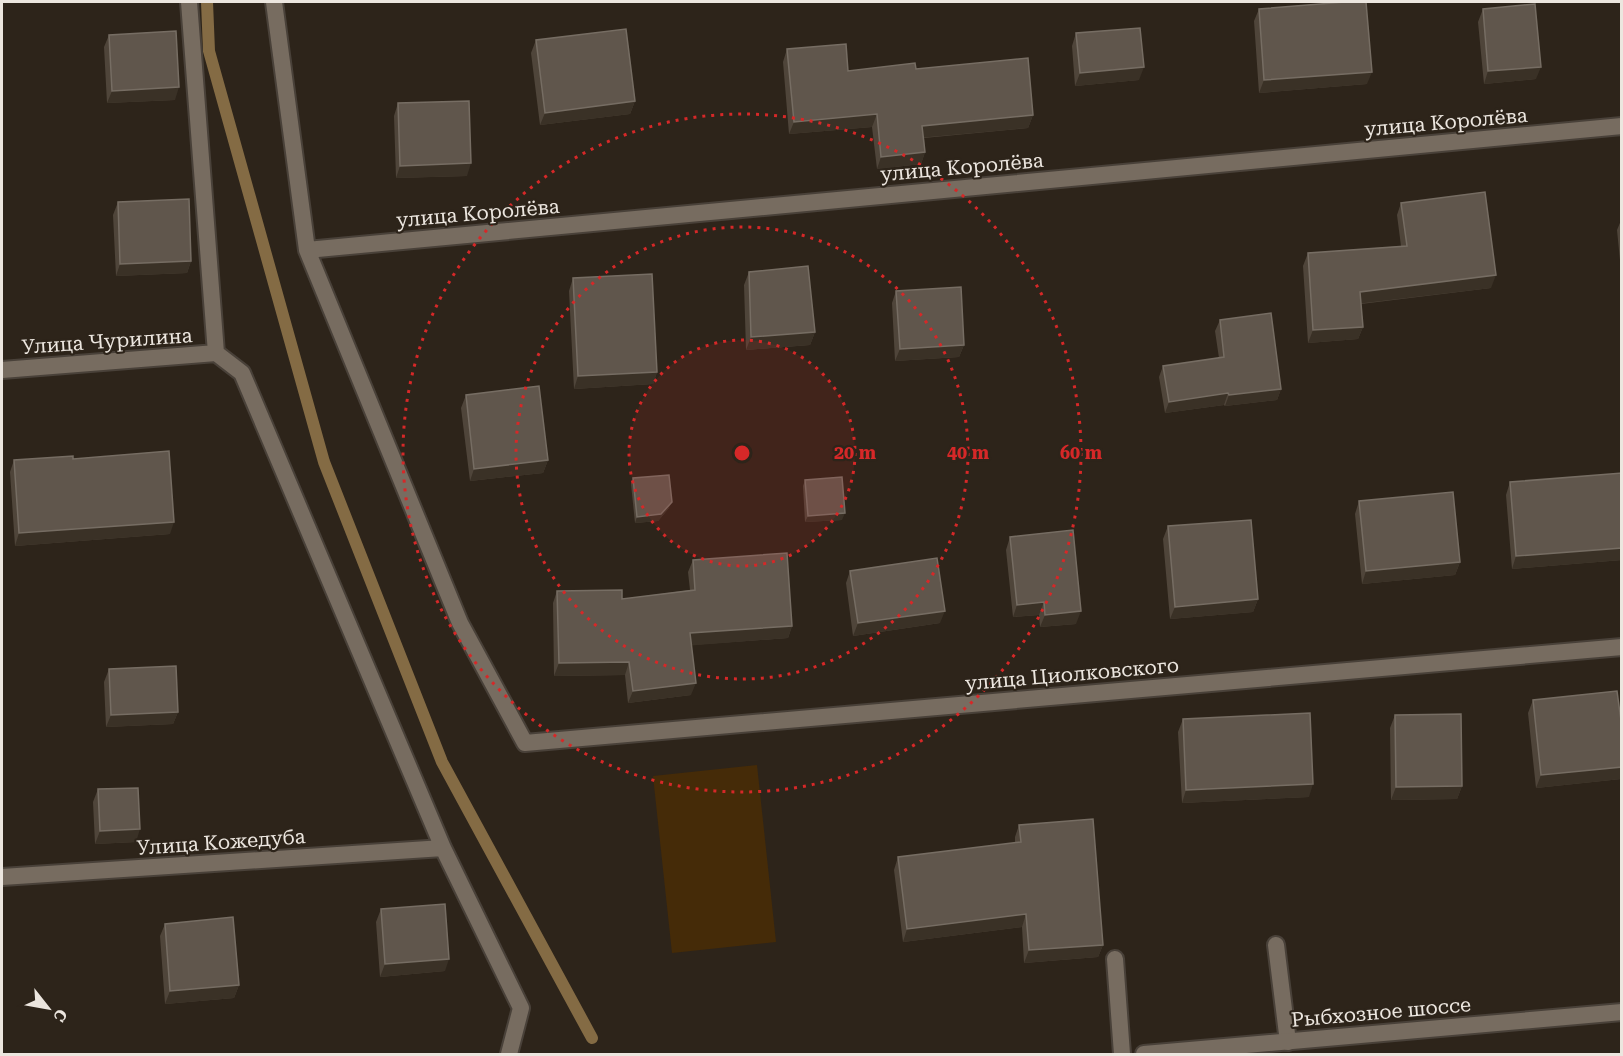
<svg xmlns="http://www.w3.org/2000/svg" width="1623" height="1056" viewBox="0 0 1623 1056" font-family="'Roboto Serif',serif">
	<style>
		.green { fill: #452b08 }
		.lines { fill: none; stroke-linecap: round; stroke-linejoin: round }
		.stream { stroke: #846b44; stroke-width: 12 }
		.service-casing { stroke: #494139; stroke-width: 20 }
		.minor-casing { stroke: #494139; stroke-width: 20 }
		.tertiary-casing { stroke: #494139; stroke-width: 20 }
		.service { stroke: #776c60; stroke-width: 16 }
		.minor { stroke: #776c60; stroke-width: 16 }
		.tertiary { stroke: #776c60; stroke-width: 16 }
		.wall { fill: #4f453a }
		.shaded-wall { fill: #3a3126 }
		.building { fill: #60564c; stroke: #766d63; stroke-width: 1.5 }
		.ring { fill: none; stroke: #d62828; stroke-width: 3; stroke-dasharray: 3 6 }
		.labels { text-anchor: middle; stroke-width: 4.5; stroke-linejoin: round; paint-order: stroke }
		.street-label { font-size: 20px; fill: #ece6df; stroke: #2d241a }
		.centre { fill: #d62828; stroke: #2d241a; stroke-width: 3 }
		.ring-label { font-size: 18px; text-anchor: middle; font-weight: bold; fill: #d62828; stroke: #2d241a; stroke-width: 4.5; stroke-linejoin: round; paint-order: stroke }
	</style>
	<rect width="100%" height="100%" fill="#2d241a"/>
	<!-- green -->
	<path class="green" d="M 757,765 L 776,942 L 672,953 L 653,776 Z"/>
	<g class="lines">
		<!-- stream -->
		<path class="stream" d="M 207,2 L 209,51 L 324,462 L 442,762 L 592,1038"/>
		<defs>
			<path id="service" d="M 1276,945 L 1288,1042
				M 1115,959 L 1122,1054"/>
			<path id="minor" d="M 189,2 L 216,353 L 242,373 L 443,848 L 521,1008 L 509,1054
				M 274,2 L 307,250 L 460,623 L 525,743 L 1622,647
				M 307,250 L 1622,126
				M 2,370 L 216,353
				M 2,877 L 443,848"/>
			<path id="tertiary" d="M 1144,1054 L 1622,1012"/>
		</defs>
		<!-- service casing -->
		<use href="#service" class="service-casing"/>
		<!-- minor casing -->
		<use href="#minor" class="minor-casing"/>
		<!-- tertiary casing -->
		<use href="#tertiary" class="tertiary-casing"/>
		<!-- service -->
		<use href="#service" class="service"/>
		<!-- minor -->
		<use href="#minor" class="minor"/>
		<!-- tertiary -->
		<use href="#tertiary" class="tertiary"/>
	</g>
	<!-- wall -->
	<path class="wall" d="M 1259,9 L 1367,84 L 1259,93 L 1254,21 Z
		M 1483,9 L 1536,79 L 1484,84 L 1478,22 Z
		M 1076,33 L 1139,80 L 1075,86 L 1072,46 Z
		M 109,35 L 175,100 L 107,103 L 104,47 Z
		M 536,40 L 635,101 L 630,114 L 540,125 L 531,53 Z
		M 787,49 L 848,71 L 916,69 L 1033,115 L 1028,128 L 924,138 L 925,152 L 921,164 L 877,169 L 872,127 L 789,134 L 783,62 Z
		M 398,103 L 467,176 L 396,178 L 394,116 Z
		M 118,202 L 191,261 L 187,273 L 116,276 L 113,215 Z
		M 1401,203 L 1491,288 L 1361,304 L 1363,327 L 1358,339 L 1308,343 L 1303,266 L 1308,253 L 1401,246 L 1397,215 Z
		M 1622,218 L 1622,280 L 1617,230 Z
		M 749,272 L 815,332 L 810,345 L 746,350 L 744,285 Z
		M 573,278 L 657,372 L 653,384 L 574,389 L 569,291 Z
		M 896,291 L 964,345 L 959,357 L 895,361 L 892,303 Z
		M 1220,320 L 1281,389 L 1277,400 L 1225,406 L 1224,405 L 1165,413 L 1159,377 L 1163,366 L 1219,358 L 1215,331 Z
		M 466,395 L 548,460 L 543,473 L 470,481 L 461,408 Z
		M 73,459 L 170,534 L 15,546 L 10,472 L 14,460 Z
		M 1622,473 L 1622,560 L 1512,569 L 1506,495 L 1510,482 Z
		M 633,478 L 669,508 L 658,521 L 635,523 L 631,484 Z
		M 805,480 L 842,520 L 805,522 L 803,486 Z
		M 1359,501 L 1460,562 L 1455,575 L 1362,584 L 1355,514 Z
		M 1168,526 L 1258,599 L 1253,612 L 1170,619 L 1163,539 Z
		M 1010,537 L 1076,624 L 1040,627 L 1039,615 L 1013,617 L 1006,550 Z
		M 693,560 L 792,626 L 788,638 L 691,645 L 691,695 L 628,703 L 625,675 L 554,676 L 553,603 L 557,591 L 622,599 L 690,590 L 688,572 Z
		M 850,571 L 940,623 L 853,636 L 846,583 Z
		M 109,669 L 178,712 L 173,724 L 106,727 L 104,682 Z
		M 1533,700 L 1622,728 L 1621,779 L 1536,788 L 1528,713 Z
		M 1395,715 L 1462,786 L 1457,799 L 1391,800 L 1390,728 Z
		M 1183,719 L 1309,797 L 1182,803 L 1178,732 Z
		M 98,789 L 136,842 L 95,844 L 93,802 Z
		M 1019,825 L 1103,945 L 1098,957 L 1024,963 L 1022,927 L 903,942 L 894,870 L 898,857 L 1015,843 L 1015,837 Z
		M 381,909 L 445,971 L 380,977 L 376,922 Z
		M 165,924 L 239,985 L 234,998 L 165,1004 L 160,936 Z"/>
	<!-- shaded-wall -->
	<path class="shaded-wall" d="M 1144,67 L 1139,80 L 1075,86 L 1080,73 Z
		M 1541,67 L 1536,79 L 1484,84 L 1488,71 Z
		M 1372,72 L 1367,84 L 1259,93 L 1264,80 Z
		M 179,87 L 175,100 L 107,103 L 112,91 Z
		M 635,101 L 630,114 L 540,125 L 545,113 Z
		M 877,114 L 872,127 L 789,134 L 794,122 Z
		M 1033,115 L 1028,128 L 918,138 L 922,126 Z
		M 925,152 L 921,164 L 877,169 L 881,157 Z
		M 471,163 L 467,176 L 396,178 L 400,166 Z
		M 191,261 L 187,273 L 116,276 L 120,264 Z
		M 1496,275 L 1491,288 L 1356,304 L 1360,292 Z
		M 1363,327 L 1358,339 L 1308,343 L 1313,330 Z
		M 815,332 L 810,345 L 746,350 L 751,337 Z
		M 964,345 L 959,357 L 895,361 L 900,349 Z
		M 657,372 L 653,384 L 574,389 L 578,376 Z
		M 1281,389 L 1277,400 L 1225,406 L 1229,395 Z
		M 1228,393 L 1224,405 L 1165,413 L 1169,402 Z
		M 548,460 L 543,473 L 470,481 L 474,469 Z
		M 672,502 L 669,508 L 658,521 L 635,523 L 637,517 Z
		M 845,513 L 842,520 L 805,522 L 808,516 Z
		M 174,522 L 170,534 L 15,546 L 19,533 Z
		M 1622,548 L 1622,560 L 1512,569 L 1516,556 Z
		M 1460,562 L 1455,575 L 1362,584 L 1366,571 Z
		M 1258,599 L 1253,612 L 1170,619 L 1175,607 Z
		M 1044,602 L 1039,615 L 1013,617 L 1017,605 Z
		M 945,611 L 940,623 L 853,636 L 858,623 Z
		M 1081,611 L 1076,624 L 1040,627 L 1045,615 Z
		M 792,626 L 788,638 L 685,646 L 690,633 Z
		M 629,662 L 625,675 L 554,676 L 559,663 Z
		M 696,683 L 691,695 L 628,703 L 633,691 Z
		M 178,712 L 173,724 L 106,727 L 111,715 Z
		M 1622,767 L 1621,779 L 1536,788 L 1541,775 Z
		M 1313,784 L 1309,797 L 1182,803 L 1186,790 Z
		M 1462,786 L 1457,799 L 1391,800 L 1396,787 Z
		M 140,829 L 136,842 L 95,844 L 100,831 Z
		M 1026,914 L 1022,927 L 903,942 L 907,929 Z
		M 1103,945 L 1098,957 L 1024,963 L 1029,950 Z
		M 449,959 L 445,971 L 380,977 L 385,964 Z
		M 239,985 L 234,998 L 165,1004 L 170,991 Z"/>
	<!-- building -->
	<path class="building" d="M 1345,2 L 1366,2 L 1372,72 L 1264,80 L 1259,9 Z
		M 1535,4 L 1541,67 L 1488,71 L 1483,9 Z
		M 1140,28 L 1144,67 L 1080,73 L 1076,33 Z
		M 626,29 L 635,101 L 545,113 L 536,40 Z
		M 176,31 L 179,87 L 112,91 L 109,35 Z
		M 846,44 L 848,71 L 915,63 L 916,69 L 1028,58 L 1033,115 L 922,126 L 925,152 L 881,157 L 877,114 L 794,122 L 787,49 Z
		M 469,101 L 471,163 L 400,166 L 398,103 Z
		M 1485,192 L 1496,275 L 1360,292 L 1363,327 L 1313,330 L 1308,253 L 1407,246 L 1401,203 Z
		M 189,199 L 191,261 L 120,264 L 118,202 Z
		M 808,266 L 815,332 L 751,337 L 749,272 Z
		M 652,274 L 657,372 L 578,376 L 573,278 Z
		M 961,287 L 964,345 L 900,349 L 896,291 Z
		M 1271,313 L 1281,389 L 1229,395 L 1228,393 L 1169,402 L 1163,366 L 1224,357 L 1220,320 Z
		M 539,386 L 548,460 L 474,469 L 466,395 Z
		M 169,451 L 174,522 L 19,533 L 14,460 L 73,456 L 73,459 Z
		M 1622,473 L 1622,548 L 1516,556 L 1510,482 Z
		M 669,475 L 672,502 L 661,514 L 637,517 L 633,478 Z
		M 842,477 L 845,513 L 808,516 L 805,480 Z
		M 1453,492 L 1460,562 L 1366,571 L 1359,501 Z
		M 1251,520 L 1258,599 L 1175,607 L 1168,526 Z
		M 1073,530 L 1081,611 L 1045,615 L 1044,602 L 1017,605 L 1010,537 Z
		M 787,553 L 792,626 L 690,633 L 696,683 L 633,691 L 629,662 L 559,663 L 557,591 L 622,590 L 622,599 L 695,590 L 693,560 Z
		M 937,558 L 945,611 L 858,623 L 850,571 Z
		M 176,666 L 178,712 L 111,715 L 109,669 Z
		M 1617,691 L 1622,728 L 1622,767 L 1541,775 L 1533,700 Z
		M 1310,713 L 1313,784 L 1186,790 L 1183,719 Z
		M 1461,714 L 1462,786 L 1396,787 L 1395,715 Z
		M 138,788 L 140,829 L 100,831 L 98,789 Z
		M 1093,819 L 1103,945 L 1029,950 L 1026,914 L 907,929 L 898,857 L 1021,842 L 1019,825 Z
		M 445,904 L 449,959 L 385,964 L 381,909 Z
		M 233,917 L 239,985 L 170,991 L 165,924 Z"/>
	<!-- distance rings -->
	<circle cx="742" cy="453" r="113" fill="#d62828" fill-opacity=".12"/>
	<g class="ring">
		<circle cx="742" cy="453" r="113"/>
		<circle cx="742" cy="453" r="226"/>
		<circle cx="742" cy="453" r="339"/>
	</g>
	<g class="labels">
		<!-- street labels -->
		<g class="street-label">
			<text transform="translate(1446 122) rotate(-5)" y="7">улица Королёва</text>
			<text transform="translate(962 167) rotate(-5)" y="7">улица Королёва</text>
			<text transform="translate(478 213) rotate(-5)" y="7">улица Королёва</text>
			<text transform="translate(107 341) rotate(-4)" y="7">Улица Чурилина</text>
			<text transform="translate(1072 674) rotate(-5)" y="7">улица Циолковского</text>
			<text transform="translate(221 842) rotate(-4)" y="7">Улица Кожедуба</text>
			<text transform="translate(1381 1012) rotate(-5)" y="7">Рыбхозное шоссе</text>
		</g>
	</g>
	<circle cx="742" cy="453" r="9" class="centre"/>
	<g class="ring-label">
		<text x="855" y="459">20 m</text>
		<text x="968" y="459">40 m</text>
		<text x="1081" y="459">60 m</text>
	</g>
	<!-- border -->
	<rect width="1623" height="1056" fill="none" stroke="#ece6df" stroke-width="6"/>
	<!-- north arrow -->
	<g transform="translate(48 1008) rotate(121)" stroke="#2d241a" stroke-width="4.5" paint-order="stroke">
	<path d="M0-4.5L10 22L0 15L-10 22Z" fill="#ece6df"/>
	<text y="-9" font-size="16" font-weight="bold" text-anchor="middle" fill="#ece6df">С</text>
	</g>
</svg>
